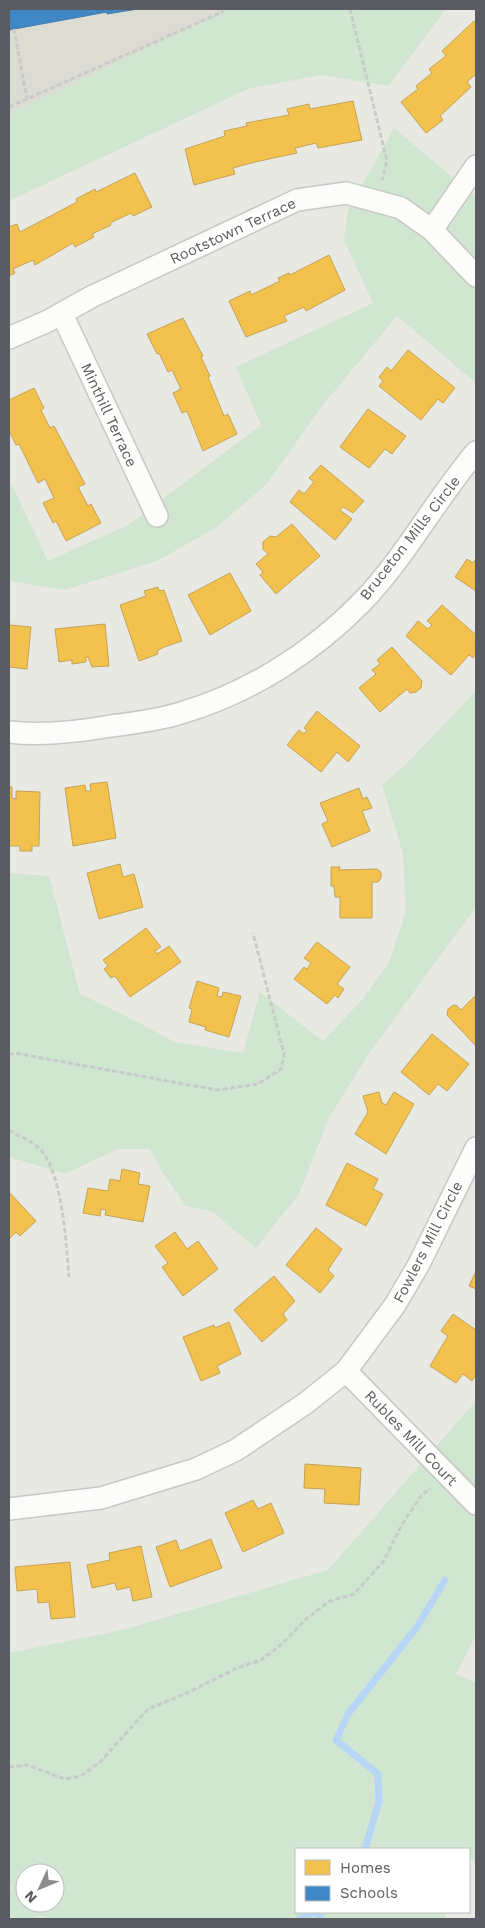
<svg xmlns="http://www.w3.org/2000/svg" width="485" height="1928" viewBox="0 0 485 1928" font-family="'Work Sans',sans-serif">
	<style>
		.education { fill: #dddcd3 }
		.green { fill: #d1e6d0; fill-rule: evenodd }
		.homes { fill: #f2c14e; stroke: #c4a354 }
		.schools { fill: #3f88c5; stroke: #477ba7 }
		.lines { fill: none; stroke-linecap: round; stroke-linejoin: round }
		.stream { stroke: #b7d6f5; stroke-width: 7 }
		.street-casing { stroke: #c6c7c6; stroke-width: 24 }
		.path { stroke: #c7cbc9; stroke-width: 3; stroke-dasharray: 5 2.5; stroke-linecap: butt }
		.street { stroke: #fcfcfb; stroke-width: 21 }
		.labels { text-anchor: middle; stroke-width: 5; stroke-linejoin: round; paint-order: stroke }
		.street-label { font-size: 15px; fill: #5a5c61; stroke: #fff }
	</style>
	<rect width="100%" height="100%" fill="#e9e9e4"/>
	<!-- education -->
	<path class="education" d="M 9,9 L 366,9 L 9,185 Z"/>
	<!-- green -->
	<path class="green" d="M 230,9 L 446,9 L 388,86 L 321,75 L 248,89 L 9,201 L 9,114 Z
		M 394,128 L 476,197 L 476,383 L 397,316 L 323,405 L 266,485 L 217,527 L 159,560 L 65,590 L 9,581 L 9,485 L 12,485 L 48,561 L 128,525 L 261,425 L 236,367 L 373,303 L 344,240 L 348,210 Z
		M 476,691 L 476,907 L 370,1052 L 329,1118 L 299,1194 L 256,1248 L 211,1211 L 186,1206 L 162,1172 L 150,1149 L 118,1149 L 65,1174 L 9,1157 L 9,873 L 49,876 L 80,994 L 122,1014 L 175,1042 L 243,1053 L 260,992 L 323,1041 L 363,999 L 389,962 L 406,911 L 403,854 L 382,785 L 406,764 Z
		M 476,1401 L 476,1635 L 456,1674 L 476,1683 L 476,1862 L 469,1859 L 469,1849 L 296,1849 L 296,1912 L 445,1912 L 446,1919 L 9,1919 L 9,1653 L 122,1630 L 328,1570 ZM 25,1873 L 55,1873 L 55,1903 L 25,1903 Z"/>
	<!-- homes -->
	<path class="homes" d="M 474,21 L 476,24 L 476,74 L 467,82 L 471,87 L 440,116 L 443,120 L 426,133 L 401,102 L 418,89 L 416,86 L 432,73 L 429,69 L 446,56 L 442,51 Z
		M 353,101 L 362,140 L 318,148 L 316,143 L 295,148 L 297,153 L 255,162 L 233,168 L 235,174 L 194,185 L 185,149 L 225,136 L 224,131 L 247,126 L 246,123 L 289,115 L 287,109 L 309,104 L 310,109 Z
		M 135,173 L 152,207 L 133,216 L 131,213 L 110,223 L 111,225 L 92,234 L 94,237 L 75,247 L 73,243 L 35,265 L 33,260 L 13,269 L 15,273 L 9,276 L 9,227 L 17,224 L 20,232 L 77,202 L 76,199 L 95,189 L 96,192 Z
		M 329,255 L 345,290 L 306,311 L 304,307 L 284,316 L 287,321 L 246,337 L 229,301 L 250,291 L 251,295 L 280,281 L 278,278 L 289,273 L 290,275 Z
		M 183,318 L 203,356 L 201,357 L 210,376 L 208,377 L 224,416 L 228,414 L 237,434 L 203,451 L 187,411 L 182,413 L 173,393 L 181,389 L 172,370 L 168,372 L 159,353 L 157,354 L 147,334 Z
		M 408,350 L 455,388 L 443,403 L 438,399 L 421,420 L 379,386 L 383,381 L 379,377 L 387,367 L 391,371 Z
		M 34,388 L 44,408 L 41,410 L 50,428 L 54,426 L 85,484 L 78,487 L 88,506 L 91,504 L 101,523 L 66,541 L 56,521 L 53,523 L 43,503 L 54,498 L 45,479 L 38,483 L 19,444 L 16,445 L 9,431 L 9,400 Z
		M 368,409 L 406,436 L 392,454 L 385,449 L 369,468 L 340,447 Z
		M 321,465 L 364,501 L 353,513 L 343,507 L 340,510 L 352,519 L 335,540 L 290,502 L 299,490 L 304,494 L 314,482 L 309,478 Z
		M 292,524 L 320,556 L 276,594 L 260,575 L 263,572 L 256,564 L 268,554 L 263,549 L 263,542 L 270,536 L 276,537 Z
		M 467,559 L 473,563 L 476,559 L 476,591 L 455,577 Z
		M 230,573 L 251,611 L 210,635 L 188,595 Z
		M 158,587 L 159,591 L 164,590 L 182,641 L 164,647 L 157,651 L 158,654 L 139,661 L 120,605 L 146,596 L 144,591 Z
		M 442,605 L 476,635 L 476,654 L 473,658 L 469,655 L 451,675 L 406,636 L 418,621 L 428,629 L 432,625 L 427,621 Z
		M 9,617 L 10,625 L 31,627 L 27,669 L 9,667 Z
		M 105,624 L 109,666 L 92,667 L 88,657 L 86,657 L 86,662 L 72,664 L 72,660 L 59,662 L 55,629 Z
		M 392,647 L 422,681 L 421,688 L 416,692 L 410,693 L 407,689 L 380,712 L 359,688 L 376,674 L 372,670 L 380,664 L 377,660 Z
		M 317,711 L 360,746 L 348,762 L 337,752 L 321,772 L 287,745 L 299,730 L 304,734 L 307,730 L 304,728 Z
		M 107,782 L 116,838 L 73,846 L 65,788 L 85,785 L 86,791 L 91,791 L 90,784 Z
		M 9,787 L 12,787 L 12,798 L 16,799 L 16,791 L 40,792 L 39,846 L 32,846 L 32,851 L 20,851 L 20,846 L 9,846 Z
		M 359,788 L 363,799 L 367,797 L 372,808 L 362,811 L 370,831 L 332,847 L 322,824 L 328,821 L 320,803 Z
		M 120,864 L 123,877 L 134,874 L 143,907 L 99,919 L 87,873 Z
		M 331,867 L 340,867 L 339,870 L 377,869 L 381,872 L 381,878 L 378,882 L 372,882 L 372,918 L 340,918 L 340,897 L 335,897 L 334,886 L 331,886 Z
		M 146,928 L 161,947 L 155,951 L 157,954 L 169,946 L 181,962 L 130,997 L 115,976 L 111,978 L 104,969 L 108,966 L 103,960 Z
		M 317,942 L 350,967 L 337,984 L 344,989 L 338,998 L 335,995 L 327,1004 L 294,979 L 304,967 L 307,969 L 311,963 L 304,958 Z
		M 197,981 L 219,988 L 217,996 L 222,997 L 223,992 L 241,996 L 229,1037 L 205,1030 L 206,1027 L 189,1022 L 192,1009 L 189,1008 Z
		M 476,995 L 476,1046 L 447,1015 L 448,1009 L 452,1006 L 456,1005 L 461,1010 Z
		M 432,1034 L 469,1064 L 447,1091 L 438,1084 L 429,1095 L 401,1072 Z
		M 379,1092 L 382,1103 L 386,1105 L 394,1092 L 414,1104 L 386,1154 L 355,1134 L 368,1112 L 363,1096 Z
		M 347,1163 L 378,1179 L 373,1189 L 383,1194 L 366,1226 L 326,1205 Z
		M 122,1169 L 140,1173 L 138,1184 L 150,1186 L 143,1222 L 105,1215 L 106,1210 L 101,1209 L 100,1216 L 83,1213 L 88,1188 L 108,1191 L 110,1179 L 120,1181 Z
		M 9,1192 L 36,1221 L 20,1236 L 16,1232 L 9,1239 Z
		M 316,1228 L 342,1249 L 328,1270 L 334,1276 L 320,1293 L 286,1265 Z
		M 175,1232 L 187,1249 L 198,1241 L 218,1269 L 183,1296 L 162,1267 L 168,1263 L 155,1246 Z
		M 476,1271 L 476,1289 L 469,1286 Z
		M 274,1276 L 295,1301 L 283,1314 L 287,1320 L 262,1342 L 234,1310 Z
		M 453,1314 L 476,1330 L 476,1374 L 472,1381 L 463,1374 L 456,1383 L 430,1366 L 448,1336 L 441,1331 Z
		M 229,1322 L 241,1354 L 217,1366 L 220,1373 L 201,1381 L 183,1337 L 214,1325 L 215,1328 Z
		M 305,1464 L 361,1468 L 359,1505 L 324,1503 L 325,1489 L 304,1488 Z
		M 253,1500 L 258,1509 L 271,1503 L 284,1533 L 243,1552 L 225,1513 Z
		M 211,1539 L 222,1568 L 170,1587 L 156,1547 L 176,1540 L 180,1551 Z
		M 141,1546 L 152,1597 L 133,1601 L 130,1587 L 117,1590 L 115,1583 L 92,1588 L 87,1565 L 110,1560 L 109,1553 Z
		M 70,1562 L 75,1617 L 51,1619 L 49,1602 L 38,1603 L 37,1589 L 17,1591 L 15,1567 Z"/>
	<!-- schools -->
	<path class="schools" d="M 9,9 L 138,9 L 107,14 L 107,12 L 9,30 Z"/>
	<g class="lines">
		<!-- stream -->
		<path class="stream" d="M 365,1849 L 379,1801 L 378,1774 L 336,1740 L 348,1714 L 417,1627 L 445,1580
			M 300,1919 L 315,1912
			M 319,1919 L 321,1912"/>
		<defs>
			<path id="street" d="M 432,230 L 476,166
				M 62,314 L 157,516
				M 9,338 L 48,321 L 91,297 L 297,200 L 346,193 L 401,208 L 432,230 L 476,276
				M 9,732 C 43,736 77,732 111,726 C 134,723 159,720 181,713 C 249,693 312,653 361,603 C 405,558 435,500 476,452
				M 346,1371 L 476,1504
				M 9,1509 L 101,1498 L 196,1469 L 236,1450 L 306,1403 L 346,1371 L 395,1305 L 419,1264 L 476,1148"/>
		</defs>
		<!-- street casing -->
		<use href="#street" class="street-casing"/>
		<!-- path -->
		<path class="path" d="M 350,9 L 387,161 L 382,180
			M 14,29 L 27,99
			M 9,107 L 222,12 L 222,9
			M 9,1055 L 15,1053 L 217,1090 L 258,1084 L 281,1069 L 284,1054 L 253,933
			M 9,1130 C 18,1136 34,1142 41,1150 C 63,1176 66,1244 69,1277
			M 9,1767 L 27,1765 L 65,1779 L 81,1776 L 100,1762 L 148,1709 L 187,1693 L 237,1668 L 261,1660 L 282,1644 L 306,1619 L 330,1601 L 354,1594 L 383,1562 L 403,1523 L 421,1496 L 430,1488"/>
		<!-- street -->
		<use href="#street" class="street"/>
	</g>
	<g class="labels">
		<!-- street labels -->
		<g class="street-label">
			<text transform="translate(233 231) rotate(-25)" y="5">Rootstown Terrace</text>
			<text transform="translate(109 415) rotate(65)" y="5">Minthill Terrace</text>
			<text transform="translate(410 538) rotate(-52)" y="5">Bruceton Mills Circle</text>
			<text transform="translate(428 1242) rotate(-63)" y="5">Fowlers Mill Circle</text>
			<text transform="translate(411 1438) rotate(46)" y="5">Rubles Mill Court</text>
		</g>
	</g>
	<!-- border -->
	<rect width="485" height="1928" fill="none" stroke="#5a5c61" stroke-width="20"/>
	<!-- legend -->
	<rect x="295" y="1848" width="175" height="65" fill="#ffffff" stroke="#bdbec0"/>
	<rect x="305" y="1860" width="25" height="15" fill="#f2c14e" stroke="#bdbec0"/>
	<text x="340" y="1873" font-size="15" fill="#5a5c61">Homes</text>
	<rect x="305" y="1886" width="25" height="15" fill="#3f88c5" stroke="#bdbec0"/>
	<text x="340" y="1898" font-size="15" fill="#5a5c61">Schools</text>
	<!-- north arrow -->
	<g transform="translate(40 1888) rotate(226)"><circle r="24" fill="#ffffff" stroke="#bdbec0"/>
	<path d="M0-4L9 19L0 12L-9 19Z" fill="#8c8d8f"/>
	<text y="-8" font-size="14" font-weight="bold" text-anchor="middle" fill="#5a5c61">N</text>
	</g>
</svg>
